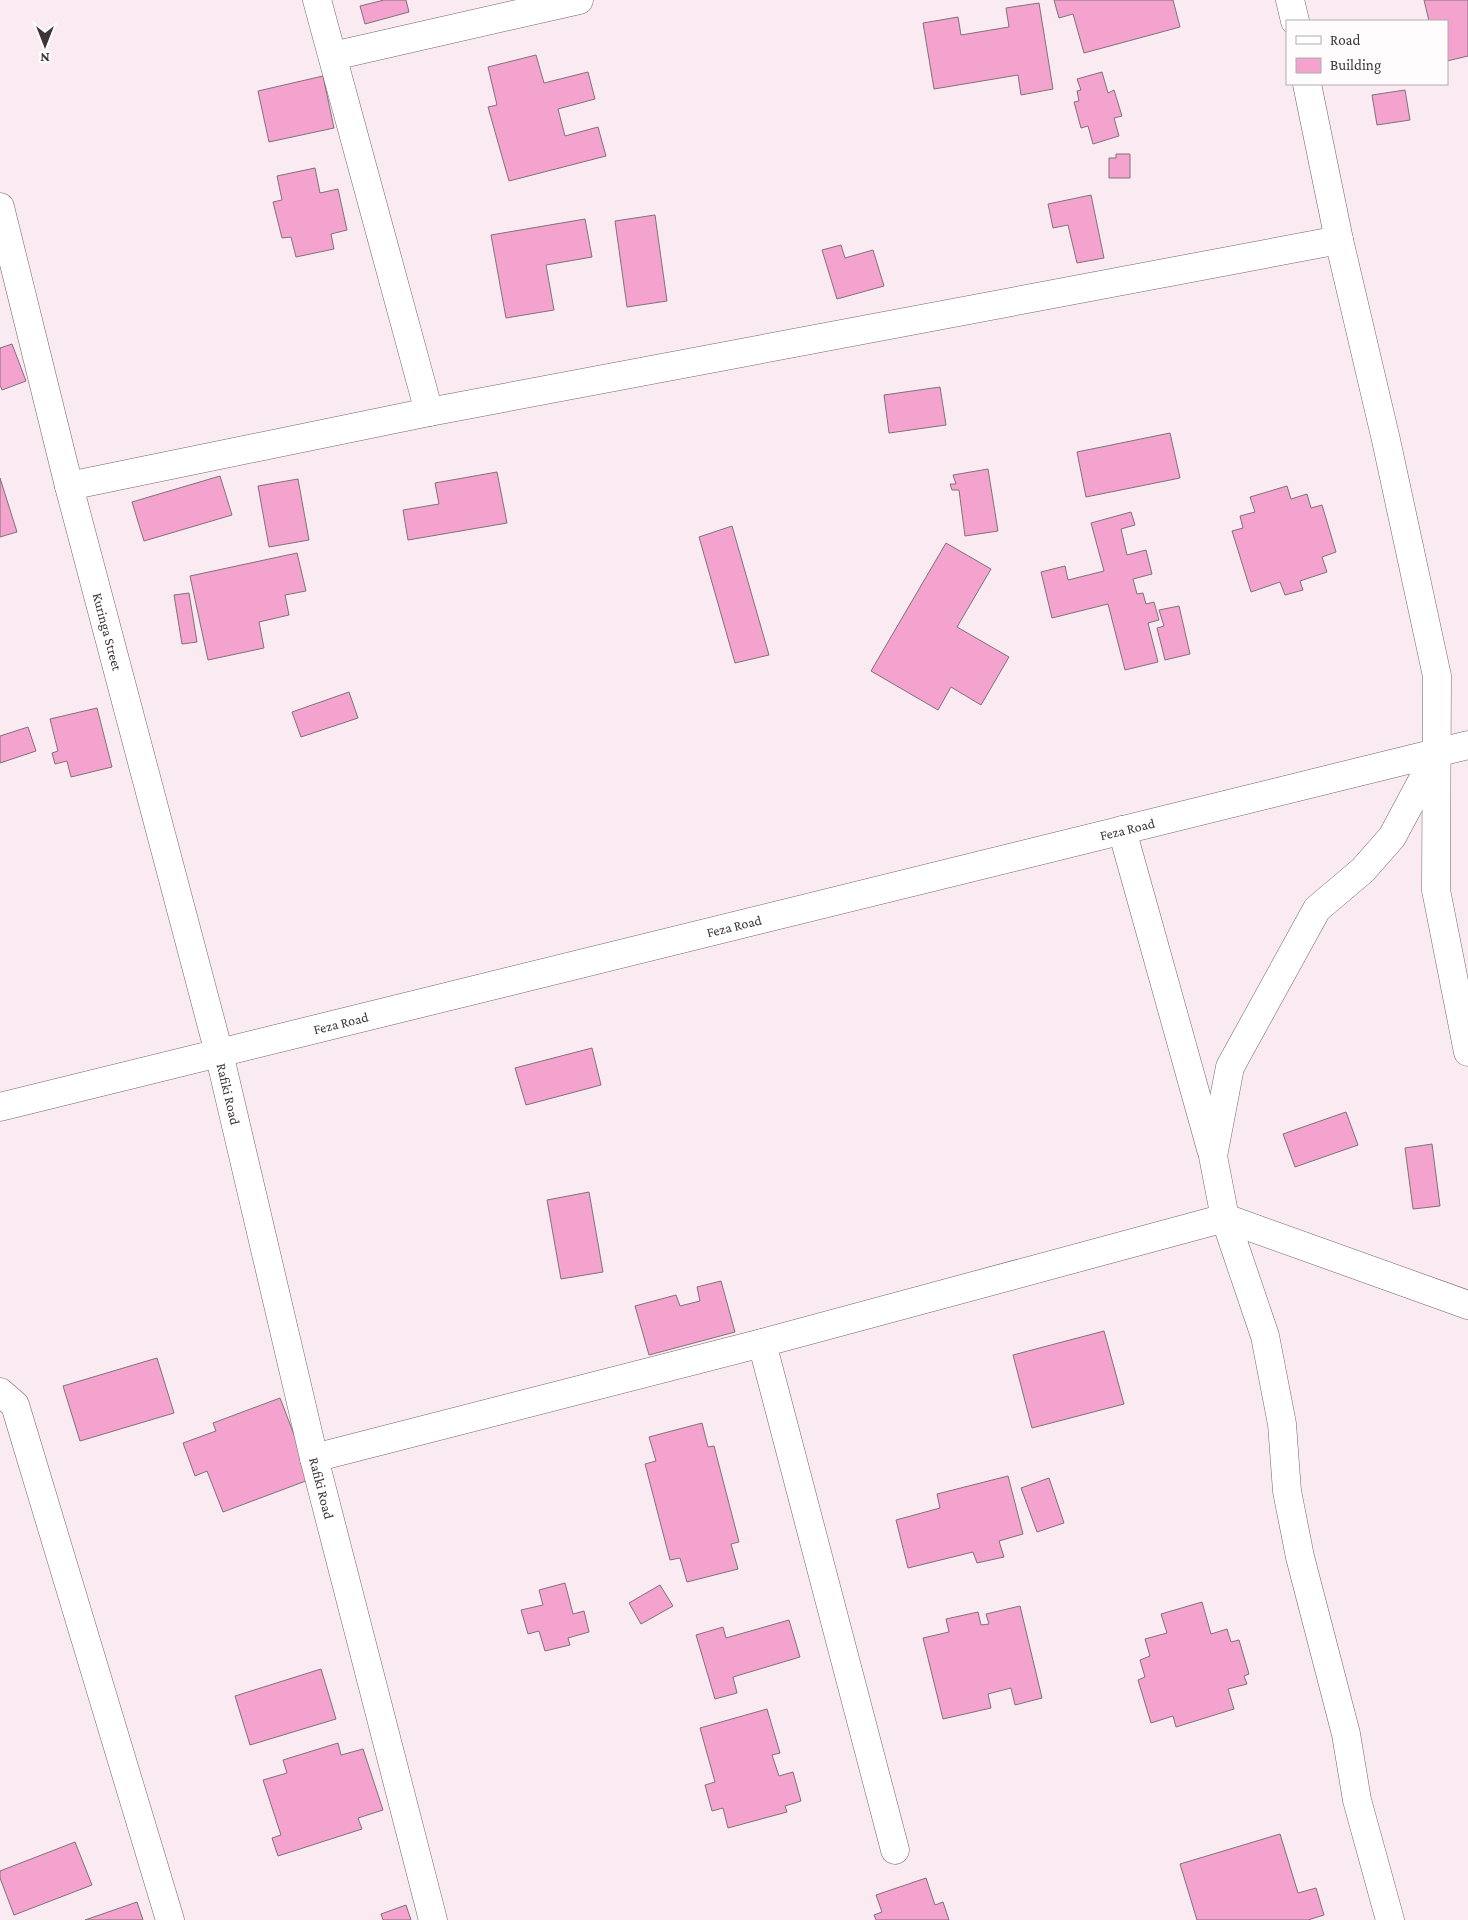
<svg xmlns="http://www.w3.org/2000/svg" width="1468" height="1920" viewBox="0 0 1468 1920" font-family="'Crimson Pro',serif">
	<style>
		.building { fill: #f3a3cd; stroke: #807278 }
		.lines { fill: none; stroke-linecap: round; stroke-linejoin: round }
		.street-casing { stroke: #72656b; stroke-width: 29 }
		.street { stroke: #fff; stroke-width: 28 }
		.labels { text-anchor: middle; stroke-width: 4; stroke-linejoin: round; paint-order: stroke }
		.street-label { font-size: 14px; fill: #3b3538; stroke: #fffcfd }
	</style>
	<rect width="100%" height="100%" fill="#faeaf2"/>
	<!-- building -->
	<path class="building" d="M 384,0 L 406,0 L 409,12 L 365,24 L 360,6 Z
		M 1054,0 L 1173,0 L 1180,27 L 1084,53 L 1073,14 L 1059,18 Z
		M 1424,0 L 1468,0 L 1468,56 L 1447,61 L 1447,21 L 1429,21 Z
		M 1039,3 L 1053,89 L 1021,95 L 1018,75 L 934,89 L 923,23 L 958,17 L 961,35 L 1009,27 L 1006,8 Z
		M 536,55 L 544,83 L 588,72 L 595,99 L 558,109 L 565,136 L 598,127 L 606,156 L 509,181 L 488,107 L 497,105 L 488,67 Z
		M 1102,72 L 1108,93 L 1114,90 L 1122,116 L 1114,118 L 1119,136 L 1093,144 L 1088,126 L 1081,128 L 1074,102 L 1079,101 L 1077,91 L 1081,90 L 1077,79 Z
		M 323,76 L 334,128 L 269,142 L 258,91 Z
		M 1405,90 L 1410,120 L 1377,125 L 1372,95 Z
		M 1116,154 L 1130,154 L 1130,178 L 1109,178 L 1109,158 L 1116,158 Z
		M 315,168 L 320,193 L 338,189 L 347,230 L 331,234 L 334,249 L 296,257 L 291,237 L 282,238 L 273,202 L 282,200 L 277,176 Z
		M 1091,195 L 1104,258 L 1077,263 L 1068,225 L 1053,228 L 1048,204 Z
		M 655,215 L 667,301 L 627,307 L 615,221 Z
		M 585,219 L 592,257 L 546,265 L 554,310 L 506,318 L 491,235 Z
		M 841,245 L 845,258 L 873,250 L 884,286 L 837,299 L 822,250 Z
		M 12,344 L 26,381 L 2,390 L 0,385 L 0,348 Z
		M 940,387 L 946,425 L 889,433 L 884,395 Z
		M 1170,433 L 1180,478 L 1086,497 L 1077,452 Z
		M 988,469 L 998,531 L 965,536 L 959,490 L 952,490 L 950,484 L 956,484 L 953,475 Z
		M 497,472 L 507,523 L 408,540 L 403,510 L 439,504 L 435,483 Z
		M 220,476 L 232,515 L 144,541 L 132,502 Z
		M 0,478 L 17,532 L 0,537 Z
		M 298,479 L 309,540 L 269,547 L 258,486 Z
		M 1287,486 L 1291,499 L 1307,494 L 1311,508 L 1322,505 L 1336,552 L 1322,557 L 1327,572 L 1300,581 L 1303,590 L 1285,595 L 1280,582 L 1251,592 L 1232,531 L 1243,528 L 1240,516 L 1255,512 L 1250,497 Z
		M 1131,512 L 1135,525 L 1121,529 L 1127,555 L 1146,550 L 1152,574 L 1133,579 L 1137,594 L 1143,593 L 1146,604 L 1154,602 L 1159,620 L 1148,623 L 1158,662 L 1125,670 L 1108,604 L 1052,618 L 1041,572 L 1065,566 L 1068,580 L 1104,571 L 1091,523 Z
		M 732,526 L 769,655 L 735,663 L 699,537 Z
		M 946,543 L 991,569 L 957,627 L 1009,657 L 981,705 L 951,687 L 938,710 L 871,671 Z
		M 297,553 L 306,591 L 285,595 L 289,615 L 259,622 L 264,648 L 208,660 L 190,576 Z
		M 189,593 L 197,642 L 182,644 L 174,595 Z
		M 1179,606 L 1190,654 L 1165,660 L 1157,628 L 1164,626 L 1159,610 Z
		M 349,692 L 358,718 L 301,737 L 292,712 Z
		M 97,708 L 112,767 L 71,777 L 67,761 L 55,764 L 52,753 L 58,751 L 50,719 Z
		M 28,727 L 36,751 L 0,763 L 0,736 Z
		M 592,1048 L 601,1085 L 526,1105 L 515,1068 Z
		M 1346,1112 L 1358,1145 L 1295,1167 L 1283,1134 Z
		M 1432,1144 L 1440,1206 L 1413,1209 L 1405,1148 Z
		M 589,1192 L 603,1272 L 561,1279 L 547,1200 Z
		M 721,1281 L 735,1332 L 649,1355 L 635,1306 L 676,1295 L 680,1306 L 700,1301 L 697,1287 Z
		M 1104,1331 L 1124,1404 L 1032,1428 L 1013,1355 Z
		M 157,1358 L 174,1413 L 80,1441 L 63,1386 Z
		M 280,1398 L 311,1479 L 223,1512 L 207,1471 L 195,1476 L 183,1443 L 216,1431 L 213,1423 Z
		M 702,1423 L 708,1447 L 714,1446 L 739,1542 L 731,1544 L 738,1569 L 687,1582 L 680,1558 L 670,1560 L 645,1464 L 656,1461 L 649,1437 Z
		M 1008,1476 L 1023,1534 L 999,1541 L 1004,1557 L 977,1563 L 973,1552 L 908,1568 L 896,1520 L 940,1508 L 937,1494 Z
		M 1049,1478 L 1064,1523 L 1037,1532 L 1021,1488 Z
		M 565,1583 L 573,1614 L 584,1611 L 589,1632 L 568,1638 L 570,1645 L 545,1651 L 539,1631 L 528,1634 L 521,1610 L 543,1605 L 539,1590 Z
		M 660,1585 L 673,1606 L 641,1624 L 629,1603 Z
		M 1202,1602 L 1211,1634 L 1227,1629 L 1231,1642 L 1239,1640 L 1249,1674 L 1244,1676 L 1247,1684 L 1228,1689 L 1234,1709 L 1176,1727 L 1173,1716 L 1151,1723 L 1138,1680 L 1145,1677 L 1140,1660 L 1150,1656 L 1145,1639 L 1167,1633 L 1161,1614 Z
		M 1020,1606 L 1042,1698 L 1015,1705 L 1011,1688 L 988,1694 L 991,1708 L 943,1719 L 923,1638 L 949,1632 L 946,1619 L 978,1612 L 981,1625 L 989,1624 L 986,1614 Z
		M 789,1620 L 800,1657 L 733,1677 L 737,1693 L 715,1699 L 696,1635 L 723,1627 L 726,1638 Z
		M 321,1669 L 336,1719 L 250,1745 L 235,1696 Z
		M 767,1709 L 780,1753 L 772,1755 L 779,1776 L 793,1772 L 801,1801 L 785,1806 L 787,1812 L 728,1828 L 723,1808 L 712,1811 L 705,1785 L 715,1782 L 700,1728 Z
		M 338,1743 L 341,1755 L 363,1749 L 383,1810 L 358,1818 L 362,1829 L 278,1856 L 272,1838 L 281,1835 L 263,1780 L 287,1773 L 283,1760 Z
		M 1280,1834 L 1298,1893 L 1316,1888 L 1324,1915 L 1308,1920 L 1197,1920 L 1180,1864 Z
		M 75,1842 L 92,1885 L 14,1915 L 0,1878 L 0,1871 Z
		M 926,1878 L 935,1905 L 943,1902 L 949,1920 L 876,1920 L 874,1915 L 882,1912 L 876,1895 Z
		M 137,1902 L 143,1920 L 85,1920 Z
		M 406,1905 L 411,1920 L 383,1920 L 381,1914 Z"/>
	<g class="lines">
		<defs>
			<g id="street">
				<path d="M 317,0 L 429,412"/>
				<path d="M 1290,0 L 1295,21"/>
				<path d="M 333,56 L 579,0"/>
				<path d="M 1307,84 L 1339,240 L 1386,440 L 1437,676 L 1436,890 L 1468,1052"/>
				<path id="s1" d="M 0,207 L 69,486 L 219,1053 L 314,1458 L 433,1920"/>
				<path d="M 69,486 L 429,412 L 1339,240"/>
				<path d="M 1122,830 L 1211,1149"/>
				<path id="s2" d="M 0,1107 L 1468,745"/>
				<path d="M 762,1343 L 895,1850"/>
				<path d="M 0,1392 L 15,1405 L 170,1920"/>
				<path d="M 314,1458 L 762,1343 L 1225,1218 L 1468,1305"/>
				<path d="M 1390,1920 L 1357,1800 L 1346,1734 L 1300,1557 L 1287,1491 L 1282,1424 L 1265,1336 L 1225,1218 L 1213,1156 L 1230,1067 L 1317,909 L 1363,870 L 1392,837 L 1437,753"/>
			</g>
		</defs>
		<!-- street casing -->
		<use href="#street" class="street-casing"/>
		<!-- street -->
		<use href="#street" class="street"/>
	</g>
	<g class="labels">
		<!-- street labels -->
		<g class="street-label">
			<text dy="5" stroke="none"><textPath href="#s1" startOffset="438">Kuringa Street</textPath></text>
			<text dy="5" stroke="none"><textPath href="#s2" startOffset="1161">Feza Road</textPath></text>
			<text dy="5" stroke="none"><textPath href="#s2" startOffset="756">Feza Road</textPath></text>
			<text dy="5" stroke="none"><textPath href="#s2" startOffset="351">Feza Road</textPath></text>
			<text dy="5" stroke="none"><textPath href="#s1" startOffset="916">Rafiki Road</textPath></text>
			<text dy="5" stroke="none"><textPath href="#s1" startOffset="1321">Rafiki Road</textPath></text>
		</g>
	</g>
	<!-- legend -->
	<rect x="1286" y="20" width="162" height="65" fill="#fffcfd" stroke="#b1acae"/>
	<rect x="1296" y="36" width="25" height="8" fill="#ffffff" stroke="#b1acae"/>
	<text x="1330" y="45" font-size="15" fill="#3b3538">Road</text>
	<rect x="1296" y="58" width="25" height="15" fill="#f3a3cd" stroke="#b1acae"/>
	<text x="1330" y="70" font-size="15" fill="#3b3538">Building</text>
	<!-- north arrow -->
	<g transform="translate(45 45) rotate(180)" stroke="#fffcfd" stroke-width="4" paint-order="stroke">
	<path d="M0-4L9 19L0 12L-9 19Z" fill="#3b3538"/>
	<text y="-8" font-size="14" font-weight="bold" text-anchor="middle" fill="#3b3538">N</text>
	</g>
</svg>
